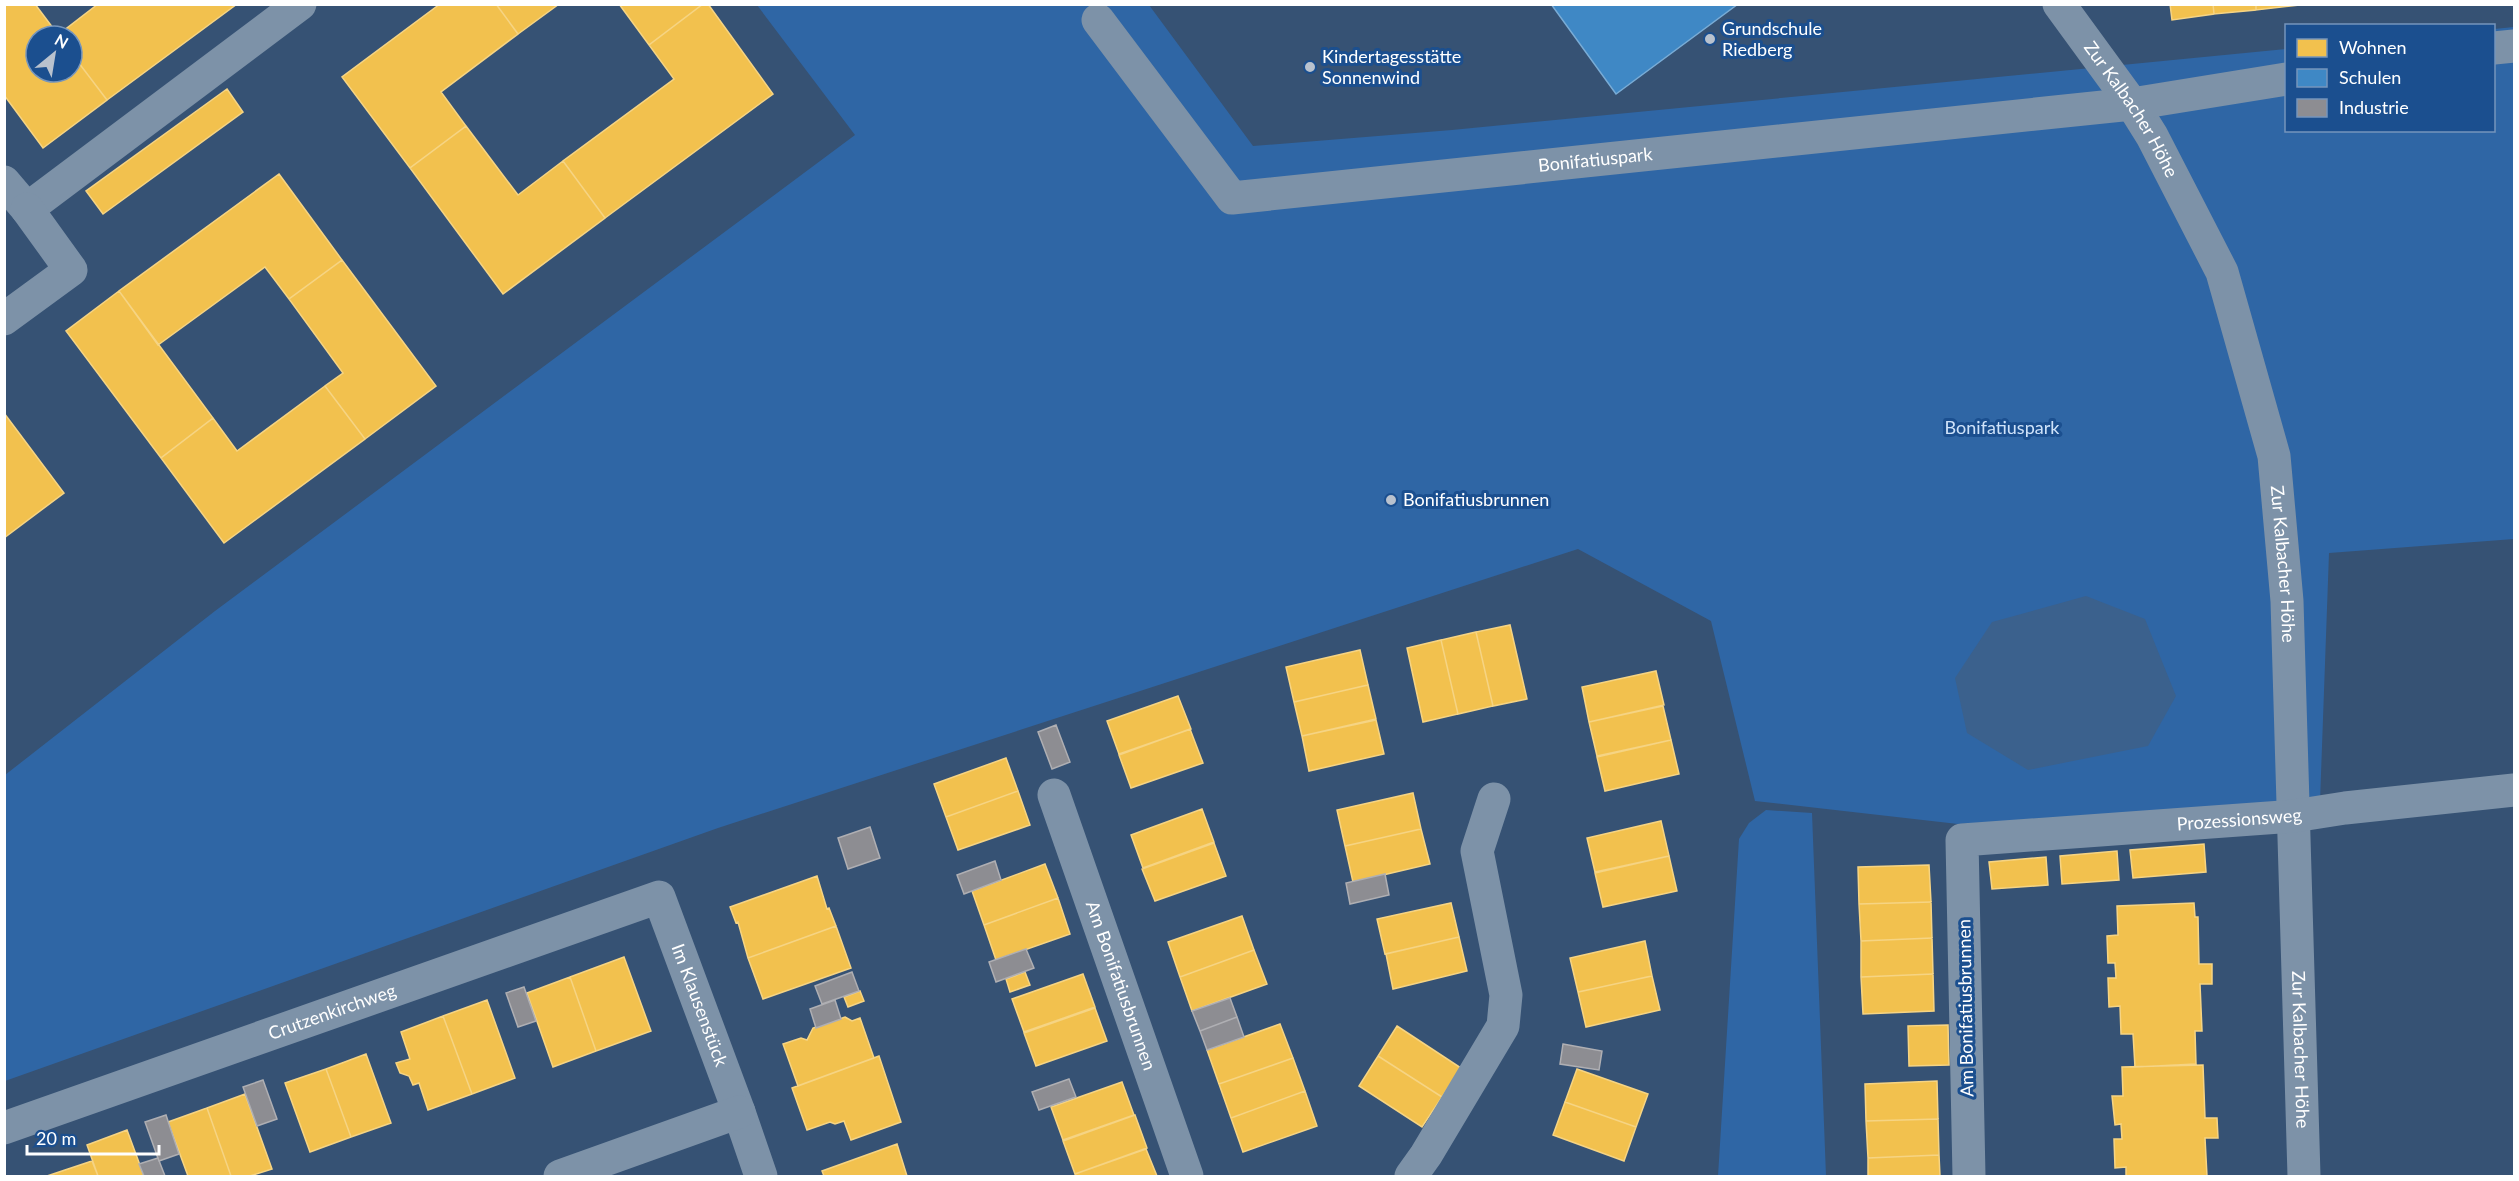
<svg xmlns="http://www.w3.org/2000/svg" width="2519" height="1181" viewBox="0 0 2519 1181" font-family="Lato,sans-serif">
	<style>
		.green { fill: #2f66a5 }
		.water { fill: #3b618d }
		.homes { fill: #f2c14e; stroke: #f6d483; stroke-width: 1.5 }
		.schools { fill: #3f88c5; stroke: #79acd6; stroke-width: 1.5 }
		.industry { fill: #8d8d92; stroke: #afafb3; stroke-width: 1.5 }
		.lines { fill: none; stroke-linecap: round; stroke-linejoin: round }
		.street { stroke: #7d92a8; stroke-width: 33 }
		.poi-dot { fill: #b9c2ce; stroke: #1b4f8f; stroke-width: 2 }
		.labels { text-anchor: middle; stroke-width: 6; stroke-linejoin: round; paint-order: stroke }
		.poi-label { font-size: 18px; fill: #fff; stroke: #1b4f8f; text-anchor: start }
		.street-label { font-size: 18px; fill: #fff; stroke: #1b4f8f }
		.park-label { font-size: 18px; fill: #cfe3fa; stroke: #1b4f8f }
	</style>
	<rect width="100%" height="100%" fill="#365274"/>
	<!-- green -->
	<path class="green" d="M 757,5 L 1149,5 L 1253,146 L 1452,130 L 2286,49 L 2286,130 L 2494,130 L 2494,29 L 2514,27 L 2514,539 L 2329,553 L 2320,802 L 1958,824 L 1755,801 L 1711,621 L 1578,549 L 718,828 L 5,1081 L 5,775 L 215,611 L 855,135 Z
		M 1766,810 L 1812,813 L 1826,1176 L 1718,1176 L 1739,839 L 1749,823 Z"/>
	<!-- water -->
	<path class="water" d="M 2086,596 L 2145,619 L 2176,696 L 2148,746 L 2028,770 L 1967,733 L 1955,678 L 1992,622 Z"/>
	<!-- homes -->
	<path class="homes" d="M 4,4 L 35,4 L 59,36 L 36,36 L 36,72 L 72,72 L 72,54 L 107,100 L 43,148 L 4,95 Z
		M 98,4 L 237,4 L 107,100 L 72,54 L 72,36 L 58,35 Z
		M 440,4 L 496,4 L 518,34 L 441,92 L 466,126 L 410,168 L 342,77 Z
		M 496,4 L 559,4 L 518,34 Z
		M 619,4 L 703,4 L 649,45 Z
		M 703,4 L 708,4 L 773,94 L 605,218 L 563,161 L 674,79 L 649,45 Z
		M 2170,4 L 2213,4 L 2214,14 L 2172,20 Z
		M 2213,4 L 2256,4 L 2256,10 L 2214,14 Z
		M 2256,4 L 2299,4 L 2299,5 L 2256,10 Z
		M 227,89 L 243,112 L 103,214 L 86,191 Z
		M 466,126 L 518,195 L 563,161 L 605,218 L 503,294 L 410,168 Z
		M 279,174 L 342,260 L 289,299 L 265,267 L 158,345 L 119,291 Z
		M 342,260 L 436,386 L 365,439 L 325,386 L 343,373 L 289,299 Z
		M 119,291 L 213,418 L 161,458 L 66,331 Z
		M 325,386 L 365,439 L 224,543 L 161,458 L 213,418 L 237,451 Z
		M 4,413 L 64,493 L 4,538 Z
		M 1510,625 L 1527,699 L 1493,706 L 1476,632 Z
		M 1476,632 L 1493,706 L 1458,714 L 1441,640 Z
		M 1441,640 L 1458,714 L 1423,722 L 1407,648 Z
		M 1360,650 L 1368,685 L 1294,702 L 1286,667 Z
		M 1656,671 L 1664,705 L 1589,722 L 1582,687 Z
		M 1368,685 L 1376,719 L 1302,736 L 1294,702 Z
		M 1178,696 L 1191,729 L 1119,754 L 1107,721 Z
		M 1663,706 L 1671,740 L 1597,756 L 1589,722 Z
		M 1376,720 L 1384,754 L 1309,771 L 1302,736 Z
		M 1190,729 L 1203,763 L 1131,788 L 1119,755 Z
		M 1671,740 L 1679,774 L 1605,791 L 1597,757 Z
		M 1006,758 L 1018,791 L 946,817 L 934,784 Z
		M 1018,791 L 1030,825 L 958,850 L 946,817 Z
		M 1413,793 L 1421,829 L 1345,846 L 1337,810 Z
		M 1202,809 L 1214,842 L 1143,868 L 1131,835 Z
		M 1661,821 L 1669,856 L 1595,872 L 1587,838 Z
		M 1421,829 L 1430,864 L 1353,882 L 1345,846 Z
		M 1214,843 L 1226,876 L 1155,901 L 1142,869 Z
		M 2204,844 L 2206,872 L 2133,878 L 2130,850 Z
		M 2117,851 L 2119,880 L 2062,884 L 2060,856 Z
		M 1669,856 L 1677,891 L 1603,907 L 1595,873 Z
		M 2046,857 L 2048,885 L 1992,889 L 1989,862 Z
		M 1045,864 L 1058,898 L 984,925 L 972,891 Z
		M 1929,865 L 1931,902 L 1859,904 L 1858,867 Z
		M 817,876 L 827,909 L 829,908 L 836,926 L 748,958 L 738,922 L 736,923 L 730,907 Z
		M 1058,898 L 1070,934 L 996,960 L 984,925 Z
		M 1931,902 L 1932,938 L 1861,941 L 1859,904 Z
		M 1451,903 L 1459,937 L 1385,954 L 1377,919 Z
		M 2194,903 L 2195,917 L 2198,917 L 2199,964 L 2212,964 L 2212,984 L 2200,984 L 2202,1031 L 2195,1031 L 2196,1064 L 2135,1067 L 2133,1034 L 2121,1034 L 2120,1006 L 2109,1007 L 2108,978 L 2116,978 L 2115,963 L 2108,963 L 2107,936 L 2118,935 L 2117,906 Z
		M 1242,916 L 1254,950 L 1180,977 L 1168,942 Z
		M 836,926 L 851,968 L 763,999 L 748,958 Z
		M 1459,937 L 1467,971 L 1393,989 L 1386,954 Z
		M 1932,938 L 1933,974 L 1861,977 L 1861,941 Z
		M 1645,941 L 1652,976 L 1578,992 L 1570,958 Z
		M 1254,950 L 1267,984 L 1192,1011 L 1180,977 Z
		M 624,957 L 651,1031 L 596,1051 L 570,977 Z
		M 1025,972 L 1030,985 L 1010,992 L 1006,979 Z
		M 1083,974 L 1095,1007 L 1024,1032 L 1012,999 Z
		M 1933,974 L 1934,1011 L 1863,1014 L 1861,977 Z
		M 1652,976 L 1660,1010 L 1586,1027 L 1578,992 Z
		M 570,977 L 596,1051 L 553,1067 L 527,993 Z
		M 860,991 L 864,1001 L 848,1007 L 844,997 Z
		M 487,1000 L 515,1078 L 472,1094 L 443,1016 Z
		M 1095,1008 L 1107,1041 L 1036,1066 L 1024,1033 Z
		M 443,1016 L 472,1094 L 428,1110 L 419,1083 L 413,1085 L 409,1076 L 400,1073 L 396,1063 L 410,1059 L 401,1032 Z
		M 845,1017 L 852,1021 L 860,1018 L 874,1058 L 798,1086 L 783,1044 L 801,1038 L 807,1040 L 813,1028 Z
		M 1280,1024 L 1293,1058 L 1219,1084 L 1207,1050 Z
		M 1948,1025 L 1949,1065 L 1909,1066 L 1908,1026 Z
		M 1397,1026 L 1461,1068 L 1442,1097 L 1378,1056 Z
		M 366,1054 L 391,1123 L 351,1137 L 326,1069 Z
		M 879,1056 L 901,1122 L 851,1140 L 844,1121 L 835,1124 L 830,1122 L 807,1130 L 792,1088 Z
		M 1378,1056 L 1442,1097 L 1422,1127 L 1359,1086 Z
		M 1293,1058 L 1305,1091 L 1231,1118 L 1219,1084 Z
		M 2203,1065 L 2205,1118 L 2217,1118 L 2218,1138 L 2205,1138 L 2207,1176 L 2126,1176 L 2126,1167 L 2115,1168 L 2114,1139 L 2122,1139 L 2121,1124 L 2115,1125 L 2112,1096 L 2123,1096 L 2122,1067 Z
		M 326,1069 L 351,1137 L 310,1152 L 285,1083 Z
		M 1577,1069 L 1648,1094 L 1636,1127 L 1565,1102 Z
		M 1937,1081 L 1938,1119 L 1866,1121 L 1865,1084 Z
		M 1122,1082 L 1134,1115 L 1063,1140 L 1051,1107 Z
		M 1305,1091 L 1317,1126 L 1243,1152 L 1231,1118 Z
		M 245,1094 L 272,1169 L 250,1176 L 231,1176 L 207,1108 Z
		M 1565,1102 L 1636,1127 L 1624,1161 L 1553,1135 Z
		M 207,1108 L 231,1176 L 188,1176 L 168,1122 Z
		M 1135,1115 L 1147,1148 L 1075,1174 L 1063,1141 Z
		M 1938,1119 L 1939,1155 L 1868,1158 L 1866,1121 Z
		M 127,1130 L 144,1176 L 98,1176 L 87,1145 Z
		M 897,1144 L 907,1176 L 824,1176 L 822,1171 Z
		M 1146,1149 L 1157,1176 L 1076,1176 L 1075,1174 Z
		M 1939,1155 L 1940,1176 L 1868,1176 L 1868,1158 Z
		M 92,1161 L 98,1176 L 47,1176 Z"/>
	<!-- schools -->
	<path class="schools" d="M 1551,4 L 1738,4 L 1616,94 Z"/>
	<!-- industry -->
	<path class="industry" d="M 1056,725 L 1070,762 L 1052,769 L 1038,732 Z
		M 870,827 L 880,858 L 848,869 L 838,838 Z
		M 995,861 L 1001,880 L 964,894 L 957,875 Z
		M 1385,874 L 1389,895 L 1350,904 L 1346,883 Z
		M 1026,949 L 1034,968 L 996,982 L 989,962 Z
		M 852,972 L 859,991 L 822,1004 L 815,986 Z
		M 524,987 L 536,1021 L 518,1027 L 506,993 Z
		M 1230,998 L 1237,1017 L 1200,1031 L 1192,1011 Z
		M 835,1000 L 841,1019 L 816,1028 L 810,1009 Z
		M 1237,1017 L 1244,1037 L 1207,1050 L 1200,1031 Z
		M 1563,1044 L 1602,1051 L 1599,1070 L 1560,1064 Z
		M 1069,1079 L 1076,1097 L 1039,1110 L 1032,1092 Z
		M 263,1080 L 277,1119 L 257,1126 L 243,1087 Z
		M 166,1115 L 179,1154 L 159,1161 L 145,1122 Z
		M 158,1158 L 165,1176 L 144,1176 L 139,1164 Z"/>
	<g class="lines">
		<!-- street -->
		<g class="street">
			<path id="s1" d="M 2059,4 L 2132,104 L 2152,136 L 2222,272 L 2274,456 L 2287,601 L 2304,1176"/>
			<path id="s2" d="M 1098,20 L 1232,198 L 2132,104 L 2286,79"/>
			<path d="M 2494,48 L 2514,46"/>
			<path d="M 4,182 L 27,209 L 300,4"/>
			<path d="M 4,319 L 71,270 L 27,209"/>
			<path id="s3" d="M 1054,795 L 1187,1176"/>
			<path id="s4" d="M 4,1128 L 659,897 L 739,1112 L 761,1176"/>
			<path d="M 560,1176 L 739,1112"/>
			<path d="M 1411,1176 L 1426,1155 L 1503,1026 L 1506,995 L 1477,851 L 1494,799"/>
			<path id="s5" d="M 1969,1176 L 1962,840 L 2294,816 L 2345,808 L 2514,790"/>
		</g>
	</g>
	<!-- markers -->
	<g class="poi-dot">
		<circle cx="1710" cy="39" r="6"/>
		<circle cx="1310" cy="67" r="6"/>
		<circle cx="1391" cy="500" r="6"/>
	</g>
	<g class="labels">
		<!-- poi labels -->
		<g class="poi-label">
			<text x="1722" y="35">Grundschule<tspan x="1722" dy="21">Riedberg</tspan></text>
			<text x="1322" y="63">Kindertagesstätte<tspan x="1322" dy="21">Sonnenwind</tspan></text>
			<text x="1403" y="506">Bonifatiusbrunnen</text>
		</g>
		<!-- street labels -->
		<g class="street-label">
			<text dy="6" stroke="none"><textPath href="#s1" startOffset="128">Zur Kalbacher Höhe</textPath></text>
			<text dy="6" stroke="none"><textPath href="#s2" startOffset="588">Bonifatiuspark</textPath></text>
			<text dy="6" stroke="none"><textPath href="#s1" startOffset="614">Zur Kalbacher Höhe</textPath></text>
			<text dy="6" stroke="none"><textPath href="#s5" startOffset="614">Prozessionsweg</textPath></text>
			<text dy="6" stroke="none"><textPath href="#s3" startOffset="202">Am Bonifatiusbrunnen</textPath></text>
			<text dy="6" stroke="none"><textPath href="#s4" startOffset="810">Im Klausenstück</textPath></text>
			<text transform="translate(1966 1008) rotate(-91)" y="6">Am Bonifatiusbrunnen</text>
			<text dy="6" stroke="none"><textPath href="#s4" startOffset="348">Crutzenkirchweg</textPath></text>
			<text dy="6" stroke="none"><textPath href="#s1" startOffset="1100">Zur Kalbacher Höhe</textPath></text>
		</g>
		<!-- park labels -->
		<g class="park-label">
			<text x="2002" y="434">Bonifatiuspark</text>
		</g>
	</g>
	<!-- border -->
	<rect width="2519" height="1181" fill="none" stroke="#ffffff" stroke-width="12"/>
	<!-- legend -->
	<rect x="2285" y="24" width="210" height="108" fill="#1b4f8f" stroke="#7695bc" stroke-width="1.5"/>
	<rect x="2297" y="39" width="30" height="18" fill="#f2c14e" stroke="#7695bc" stroke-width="1.5"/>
	<text x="2339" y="54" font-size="18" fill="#ffffff">Wohnen</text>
	<rect x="2297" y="69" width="30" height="18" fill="#3f88c5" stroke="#7695bc" stroke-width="1.5"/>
	<text x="2339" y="84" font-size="18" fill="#ffffff">Schulen</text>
	<rect x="2297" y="99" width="30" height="18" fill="#8d8d92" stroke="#7695bc" stroke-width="1.5"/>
	<text x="2339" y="114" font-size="18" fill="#ffffff">Industrie</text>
	<!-- north arrow -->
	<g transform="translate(54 54) rotate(30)"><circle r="28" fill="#1b4f8f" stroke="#7695bc" stroke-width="1.5"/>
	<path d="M0-4.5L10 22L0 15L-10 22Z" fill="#b9c2ce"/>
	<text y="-9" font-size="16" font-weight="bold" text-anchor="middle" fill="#ffffff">N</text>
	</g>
	<!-- scale -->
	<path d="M27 1145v9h132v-9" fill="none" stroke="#ffffff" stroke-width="3"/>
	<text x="36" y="1145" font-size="18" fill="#ffffff" stroke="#1b4f8f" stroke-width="4.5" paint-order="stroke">20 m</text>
</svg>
